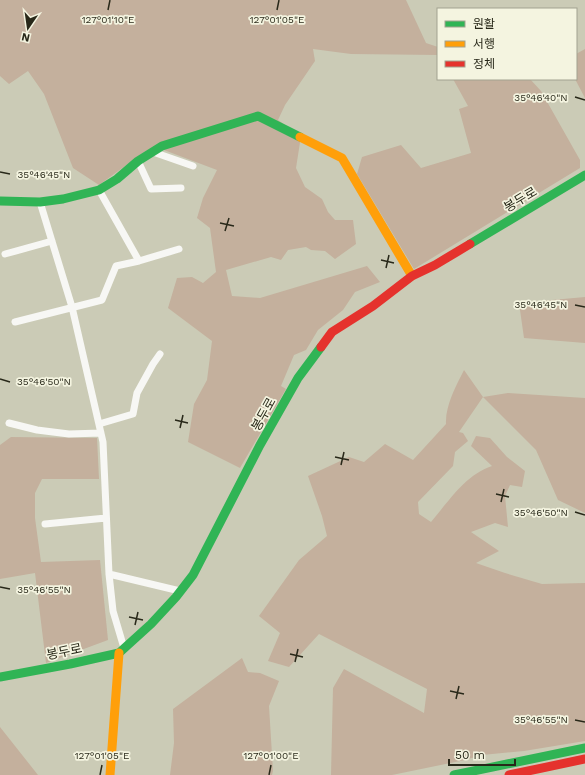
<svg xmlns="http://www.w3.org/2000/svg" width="585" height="775" viewBox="0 0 585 775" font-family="'Work Sans','Noto Sans KR',sans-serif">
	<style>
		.green { fill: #c4b09d }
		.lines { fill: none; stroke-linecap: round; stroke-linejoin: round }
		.street { stroke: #f7f7f4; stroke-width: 7 }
		.fast { stroke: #30b455; stroke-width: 9 }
		.slow { stroke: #ff9f0a; stroke-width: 9 }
		.jam { stroke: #e5322d; stroke-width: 9 }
		.ticks { fill: none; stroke: #282819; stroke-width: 1.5 }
		.labels { text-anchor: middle; stroke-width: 3.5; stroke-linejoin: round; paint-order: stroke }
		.street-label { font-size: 13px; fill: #282819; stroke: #f4f4e0 }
		.ticks-label { font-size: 10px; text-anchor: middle; fill: #282819; stroke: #f4f4e0; stroke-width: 3.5; stroke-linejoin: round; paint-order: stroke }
	</style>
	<rect width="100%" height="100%" fill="#cbcbb6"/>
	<!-- green -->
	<path class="green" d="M 0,0 L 406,0 L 426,43 L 438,47 L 438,55 L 351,54 L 313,49 L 315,61 L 285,105 L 278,120 L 301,136 L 296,168 L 305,187 L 322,199 L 328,212 L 335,220 L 353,220 L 356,244 L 335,259 L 325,251 L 311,250 L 306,247 L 288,250 L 281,260 L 271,257 L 226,270 L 232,296 L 260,298 L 367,266 L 380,282 L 355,292 L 343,310 L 318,330 L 306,350 L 294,355 L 281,386 L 286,389 L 240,468 L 188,442 L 194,404 L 207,380 L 212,341 L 168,308 L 177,278 L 192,277 L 203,283 L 216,272 L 210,228 L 197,218 L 203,198 L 217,170 L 164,150 L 143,153 L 99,185 L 73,168 L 44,94 L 28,71 L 9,84 L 0,76 Z
		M 585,49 L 585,98 L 575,79 L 576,79 L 576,54 Z
		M 453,79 L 530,79 L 541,91 L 580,160 L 580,168 L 414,269 L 357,174 L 362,157 L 401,145 L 421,168 L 471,153 L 459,109 L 468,106 Z
		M 585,297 L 585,343 L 524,338 L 519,303 Z
		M 464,370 L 483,397 L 508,393 L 585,398 L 585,513 L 558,500 L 536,450 L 483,397 L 459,432 L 463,433 L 468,441 L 455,452 L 453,466 L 418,502 L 419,514 L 431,522 C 449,501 465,475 492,466 L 471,446 L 476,436 L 490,438 L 507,457 L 525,471 L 522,487 L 510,485 L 505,496 L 508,527 L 495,523 L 471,532 L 499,551 L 476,563 L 505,573 L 542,584 L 585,583 L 585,741 L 524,751 L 482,755 L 465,760 L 392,775 L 331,775 L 333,688 L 344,669 L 424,713 L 427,689 L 319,634 L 289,667 L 268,661 L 280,633 L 259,616 L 299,560 L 327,536 L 322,516 L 308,476 L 349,457 L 364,462 L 385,444 L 413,460 L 446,424 C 445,406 456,386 464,370 Z
		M 11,437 L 97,438 L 99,479 L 42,479 L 35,493 L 35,518 L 41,562 L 100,560 L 108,640 L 46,663 L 35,573 L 0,579 L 0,445 Z
		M 242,658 L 248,672 L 260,673 L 279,681 L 269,706 L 273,771 L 272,775 L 170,775 L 174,743 L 173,709 Z
		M 0,727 L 38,775 L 0,775 Z"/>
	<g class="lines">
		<!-- street -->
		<path class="street" d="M 153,152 L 193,166
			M 138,161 L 151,189 L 181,188
			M 99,190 L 139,261 L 179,249
			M 40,202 L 72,307 L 103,442 L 109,574 L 113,611 L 124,648
			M 5,254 L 52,241
			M 15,322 L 102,300 L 116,266 L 139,261
			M 9,423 L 37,430 L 69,434 L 101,433
			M 99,424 L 133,414 L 137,393 L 153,364 L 160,354
			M 45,524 L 106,518
			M 109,574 L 180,591"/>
		<!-- fast -->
		<path class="fast" d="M 0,201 L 40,202 L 63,199 L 99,190 L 117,179 L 138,161 L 162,146 L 258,116 L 300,137
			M 470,244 L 585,175
			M 0,677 L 70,664 L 119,653 L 151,624 L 176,597 L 193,575 L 260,445 L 298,378 L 321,347
			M 454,775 L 585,748"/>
		<!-- slow -->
		<path class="slow" d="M 300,137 L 342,158 L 412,276
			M 110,775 L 119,653"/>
		<!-- jam -->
		<path class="jam" d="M 321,347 L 332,332 L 373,306 L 412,276 L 435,265 L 470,244
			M 509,775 L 585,759"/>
	</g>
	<!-- ticks -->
	<path class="ticks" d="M 108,10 L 110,0M 277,10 L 279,0M 575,97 L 585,100M 0,172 L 10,174M 220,223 L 234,226M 225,231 L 229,218M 381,260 L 394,263M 386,268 L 389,255M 575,305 L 585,307M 0,379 L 10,382M 175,420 L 188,423M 180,428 L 183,415M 335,457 L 349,460M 341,465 L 344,452M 496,494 L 509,497M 501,502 L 504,489M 575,512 L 585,515M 0,587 L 10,589M 129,617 L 143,620M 135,625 L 138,612M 290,654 L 303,657M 295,662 L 298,649M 450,691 L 464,694M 456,699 L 459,686M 575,720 L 585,722M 100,775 L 102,765M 269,775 L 271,765"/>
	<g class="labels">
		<!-- street labels -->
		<g class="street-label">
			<text transform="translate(520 199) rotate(-31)" y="5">봉두로</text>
			<text transform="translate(263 414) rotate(-61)" y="5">봉두로</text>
			<text transform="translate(64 651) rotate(-12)" y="5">봉두로</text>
		</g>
	</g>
	<g class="ticks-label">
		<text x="108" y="23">127°01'10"E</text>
		<text x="277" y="23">127°01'05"E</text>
		<text x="541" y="101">35°46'40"N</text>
		<text x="44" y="178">35°46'45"N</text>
		<text x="541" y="308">35°46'45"N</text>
		<text x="44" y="385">35°46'50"N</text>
		<text x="541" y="516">35°46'50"N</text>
		<text x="44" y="593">35°46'55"N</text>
		<text x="541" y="723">35°46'55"N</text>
		<text x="102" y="759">127°01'05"E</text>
		<text x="271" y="759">127°01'00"E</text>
	</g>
	<!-- legend -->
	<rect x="437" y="8" width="140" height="72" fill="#f4f4e0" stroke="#a2a290"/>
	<rect x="445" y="21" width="20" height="6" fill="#30b455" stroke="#a2a290"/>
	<text x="473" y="28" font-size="12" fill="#282819">원활</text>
	<rect x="445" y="41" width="20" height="6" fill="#ff9f0a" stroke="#a2a290"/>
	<text x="473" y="48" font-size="12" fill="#282819">서행</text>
	<rect x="445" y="61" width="20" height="6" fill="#e5322d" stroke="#a2a290"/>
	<text x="473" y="68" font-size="12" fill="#282819">정체</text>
	<!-- north arrow -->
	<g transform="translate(28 28) rotate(193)" stroke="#f4f4e0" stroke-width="3" paint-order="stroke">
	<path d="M0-3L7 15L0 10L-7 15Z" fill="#282819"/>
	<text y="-6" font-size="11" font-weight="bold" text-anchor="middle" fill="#282819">N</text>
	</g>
	<!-- scale -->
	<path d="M449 759v6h66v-6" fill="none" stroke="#282819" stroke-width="2"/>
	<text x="455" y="759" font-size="12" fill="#282819" stroke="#f4f4e0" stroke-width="3" paint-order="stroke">50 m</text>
</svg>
